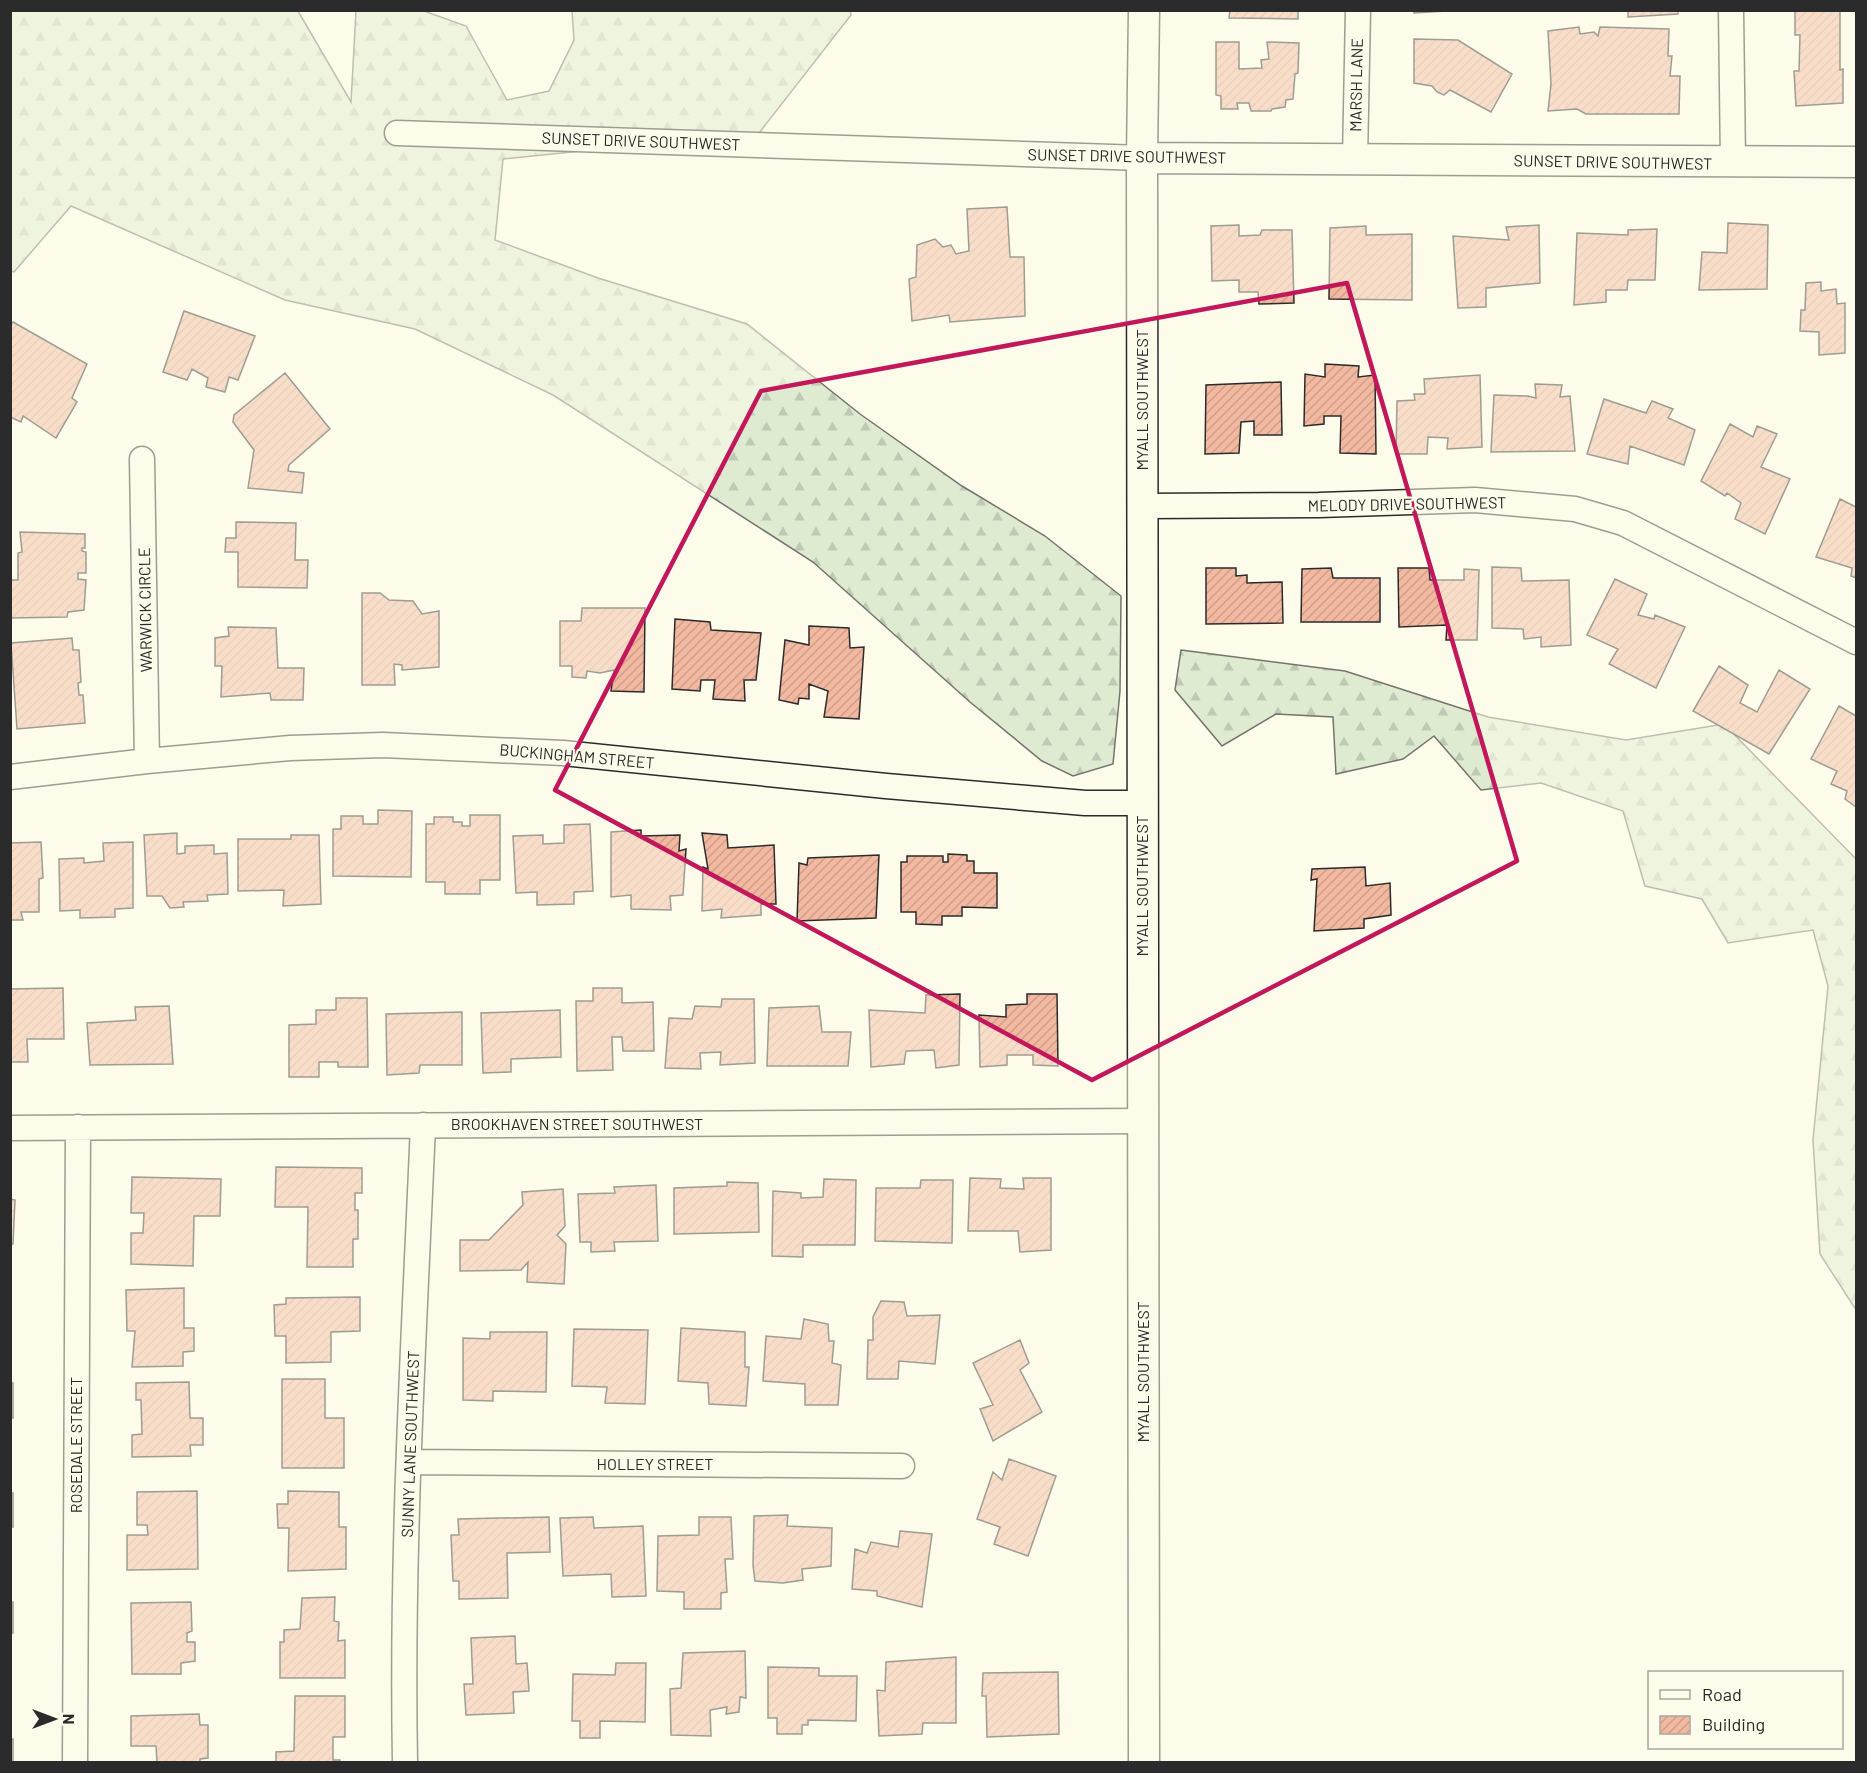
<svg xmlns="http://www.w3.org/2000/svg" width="1867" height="1773" viewBox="0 0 1867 1773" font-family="Barlow,sans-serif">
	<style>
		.forest { fill: url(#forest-firs); stroke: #74746e; stroke-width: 1.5 }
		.building { fill: url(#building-hatch); stroke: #2b2b2b; stroke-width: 1.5 }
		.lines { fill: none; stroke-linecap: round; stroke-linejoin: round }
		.minor-casing { stroke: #2b2b2b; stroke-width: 27 }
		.tertiary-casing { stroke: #2b2b2b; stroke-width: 33 }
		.minor { stroke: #fdfbea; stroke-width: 24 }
		.tertiary { stroke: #fdfbea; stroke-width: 30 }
		.marked { fill: none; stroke: #c2185b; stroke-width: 4.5; stroke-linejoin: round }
		.labels { text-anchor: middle; stroke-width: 4.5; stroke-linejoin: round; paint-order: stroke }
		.street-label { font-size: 16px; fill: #2b2b2b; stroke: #fdfbea }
	</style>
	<defs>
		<pattern id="forest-firs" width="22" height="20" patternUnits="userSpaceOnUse" patternTransform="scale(1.5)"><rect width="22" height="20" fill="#deebd1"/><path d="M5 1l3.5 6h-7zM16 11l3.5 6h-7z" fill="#bfcab4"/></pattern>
		<pattern id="building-hatch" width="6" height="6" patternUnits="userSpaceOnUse" patternTransform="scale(1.5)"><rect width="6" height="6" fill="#f2b8a0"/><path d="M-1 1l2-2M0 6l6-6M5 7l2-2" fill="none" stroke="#d09e8a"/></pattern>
	</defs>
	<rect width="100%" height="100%" fill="#fdfbea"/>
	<!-- forest -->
	<path class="forest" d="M 10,11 L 298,11 L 351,102 L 356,11 L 424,11 L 466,26 L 507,100 L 549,91 L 574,40 L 572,11 L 850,11 L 851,15 L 759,133 L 503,159 L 495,240 L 598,278 L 747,324 L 860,414 L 962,486 L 1045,536 L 1121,596 L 1120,691 L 1113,764 L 1073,776 L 1042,761 L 970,702 L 813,562 L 553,395 L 415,329 L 285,300 L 71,206 L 14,272 L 11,271 Z
		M 1181,650 L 1345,671 L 1488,717 L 1626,740 L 1724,724 L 1856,859 L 1856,1310 L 1820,1254 L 1813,1140 L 1828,986 L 1813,930 L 1728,943 L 1702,899 L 1645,886 L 1623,811 L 1541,783 L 1481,790 L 1434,736 L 1403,759 L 1336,774 L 1333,717 L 1276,714 L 1222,746 L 1175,690 Z"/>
	<!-- building -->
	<path class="building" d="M 1230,10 L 1298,10 L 1298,19 L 1229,18 Z
		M 1414,10 L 1446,10 L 1446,11 L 1414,13 Z
		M 1628,10 L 1678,10 L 1678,14 L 1628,17 Z
		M 1795,10 L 1840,10 L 1840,70 L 1843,69 L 1843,103 L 1796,106 L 1794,71 L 1799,71 L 1800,35 L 1795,35 Z
		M 1579,27 L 1580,34 L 1594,32 L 1598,36 L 1600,27 L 1669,29 L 1668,56 L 1672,56 L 1670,76 L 1680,76 L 1679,114 L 1586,114 L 1577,109 L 1548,111 L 1551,84 L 1548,31 Z
		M 1414,39 L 1458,40 L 1512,74 L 1491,112 L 1450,90 L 1444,95 L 1437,92 L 1432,86 L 1414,83 Z
		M 1216,42 L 1239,42 L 1239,69 L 1262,68 L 1261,60 L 1269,59 L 1267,42 L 1299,43 L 1298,73 L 1295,74 L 1293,99 L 1286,100 L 1285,107 L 1272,109 L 1271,111 L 1251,111 L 1249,103 L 1237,103 L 1238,109 L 1221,109 L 1221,96 L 1216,95 Z
		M 1007,207 L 1010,257 L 1024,257 L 1025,316 L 950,322 L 949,315 L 912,321 L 909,279 L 916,277 L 917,245 L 935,239 L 943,247 L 951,245 L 956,254 L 969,251 L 967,209 Z
		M 1728,223 L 1768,225 L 1767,289 L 1699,290 L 1702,252 L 1727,253 Z
		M 1239,225 L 1239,236 L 1260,235 L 1262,230 L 1292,230 L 1294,303 L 1259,304 L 1258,292 L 1239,292 L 1239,280 L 1212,281 L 1211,226 Z
		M 1539,225 L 1540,283 L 1486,288 L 1486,307 L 1458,308 L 1453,236 L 1509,240 L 1506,227 Z
		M 1366,226 L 1366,235 L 1412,234 L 1412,300 L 1329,299 L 1330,228 Z
		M 1657,229 L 1655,280 L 1628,280 L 1627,290 L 1606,290 L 1606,302 L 1574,305 L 1577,233 L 1628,235 L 1628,230 Z
		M 1821,282 L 1821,291 L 1836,289 L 1837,304 L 1845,303 L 1845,353 L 1819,355 L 1819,332 L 1800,331 L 1801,310 L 1805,310 L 1806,283 Z
		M 184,311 L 255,336 L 238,380 L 229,377 L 225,392 L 206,387 L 208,378 L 192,369 L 187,380 L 163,372 Z
		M 13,322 L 87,364 L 72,398 L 77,402 L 56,438 L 23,416 L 21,422 L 10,417 L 10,325 Z
		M 1325,364 L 1359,366 L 1358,377 L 1375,375 L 1376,454 L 1340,453 L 1341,416 L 1324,416 L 1324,424 L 1304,426 L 1305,374 L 1325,377 Z
		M 285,373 L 330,429 L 289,465 L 288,471 L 304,473 L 302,493 L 248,488 L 254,450 L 233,422 L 234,415 Z
		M 1480,375 L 1482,447 L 1447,449 L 1448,438 L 1428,437 L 1427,454 L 1396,454 L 1397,401 L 1415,400 L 1414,394 L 1425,394 L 1424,379 Z
		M 1281,382 L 1282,435 L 1254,435 L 1254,421 L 1241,422 L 1239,453 L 1205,454 L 1206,385 Z
		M 1535,384 L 1562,385 L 1560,397 L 1570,396 L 1575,451 L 1491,452 L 1494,395 L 1528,396 L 1536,398 Z
		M 1604,399 L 1646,413 L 1652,401 L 1673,409 L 1668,418 L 1695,430 L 1684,465 L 1630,446 L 1628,464 L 1587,454 Z
		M 1730,424 L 1753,437 L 1757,426 L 1777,434 L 1761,467 L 1790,479 L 1765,534 L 1735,519 L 1741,503 L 1727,493 L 1725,496 L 1701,481 Z
		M 1840,499 L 1856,507 L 1856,578 L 1851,576 L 1852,568 L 1816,557 Z
		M 236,522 L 296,523 L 295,560 L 308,560 L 307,588 L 238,587 L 238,552 L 225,552 L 226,538 L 236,538 Z
		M 20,532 L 85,534 L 85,548 L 82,548 L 82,551 L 86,552 L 86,573 L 78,573 L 78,579 L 86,580 L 84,610 L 68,612 L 67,617 L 10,618 L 10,580 L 18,580 L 18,553 L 22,552 Z
		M 1492,567 L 1521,568 L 1522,581 L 1569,580 L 1571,645 L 1541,647 L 1541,637 L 1524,639 L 1523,629 L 1492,628 Z
		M 1206,568 L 1236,568 L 1236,576 L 1247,575 L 1247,583 L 1282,582 L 1283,623 L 1206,624 Z
		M 1331,568 L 1333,578 L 1380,578 L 1380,622 L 1301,622 L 1302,569 Z
		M 1398,568 L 1429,568 L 1430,580 L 1464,580 L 1464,569 L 1479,570 L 1477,640 L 1446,640 L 1447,625 L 1399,627 Z
		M 1615,579 L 1647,594 L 1638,615 L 1654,619 L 1655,615 L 1685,627 L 1656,688 L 1609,664 L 1618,649 L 1587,635 Z
		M 362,593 L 380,593 L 389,600 L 413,601 L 422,614 L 439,611 L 439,667 L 402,670 L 402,665 L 394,664 L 395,685 L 362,685 Z
		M 582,608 L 645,608 L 644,692 L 611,691 L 614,670 L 600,673 L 587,671 L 586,678 L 572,677 L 572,666 L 560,666 L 560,621 L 581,621 Z
		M 675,619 L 710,622 L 711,630 L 761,633 L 756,680 L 744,680 L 745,701 L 713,699 L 715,680 L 701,680 L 700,691 L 672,689 Z
		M 809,626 L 849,628 L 850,648 L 864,647 L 859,719 L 824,717 L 828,691 L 809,684 L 809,699 L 799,698 L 798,704 L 779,700 L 785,640 L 809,645 Z
		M 228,627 L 276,628 L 278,668 L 304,668 L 303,700 L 271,700 L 270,693 L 221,697 L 222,666 L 215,666 L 215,638 L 229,636 Z
		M 72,638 L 73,650 L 79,650 L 81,682 L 78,683 L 79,695 L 83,695 L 85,723 L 17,729 L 11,643 Z
		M 1719,666 L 1748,685 L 1740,703 L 1757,712 L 1779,670 L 1810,689 L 1769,754 L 1693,711 Z
		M 1839,706 L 1856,716 L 1856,807 L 1845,799 L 1847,791 L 1831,784 L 1837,771 L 1811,759 Z
		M 378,810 L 412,811 L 411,877 L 333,876 L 333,829 L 341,829 L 341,816 L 363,816 L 363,824 L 378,824 Z
		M 470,815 L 500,815 L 500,880 L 480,880 L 480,894 L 445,894 L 445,882 L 426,882 L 426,824 L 434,824 L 434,817 L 453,817 L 453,822 L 462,822 L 462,826 L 470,826 Z
		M 590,824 L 593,891 L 574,892 L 574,904 L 537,905 L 537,892 L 516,893 L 513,836 L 543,835 L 543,844 L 564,843 L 564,825 Z
		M 641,830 L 641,836 L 680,835 L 679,851 L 686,849 L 683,895 L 670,896 L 671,910 L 631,909 L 631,895 L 611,897 L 611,832 Z
		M 177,833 L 177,854 L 185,853 L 185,846 L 214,845 L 214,854 L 227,853 L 228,894 L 207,895 L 208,901 L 183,902 L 184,907 L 170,908 L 162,896 L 147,896 L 144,835 Z
		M 702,833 L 727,835 L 728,848 L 774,845 L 776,904 L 761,904 L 761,915 L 721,918 L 722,909 L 702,911 L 703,867 L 708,869 Z
		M 291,835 L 319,835 L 321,904 L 283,906 L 284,890 L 238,891 L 238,839 L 291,839 Z
		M 41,842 L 43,878 L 39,879 L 39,912 L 21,912 L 23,920 L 10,920 L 10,843 Z
		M 133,842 L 133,908 L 115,909 L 115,917 L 80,918 L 80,910 L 60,911 L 59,859 L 84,858 L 84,863 L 104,861 L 103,843 Z
		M 948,854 L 967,855 L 967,861 L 974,861 L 974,873 L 997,873 L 997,908 L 962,907 L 962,916 L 942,916 L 942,925 L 916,924 L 916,912 L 901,912 L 901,862 L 907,862 L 907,856 L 943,856 L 943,862 L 948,862 Z
		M 879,855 L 876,918 L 797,921 L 799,863 L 807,865 L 808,858 Z
		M 1365,867 L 1366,886 L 1390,883 L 1391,915 L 1364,919 L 1364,928 L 1314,931 L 1317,879 L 1311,880 L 1312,869 Z
		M 63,988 L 64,1039 L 27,1039 L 28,1062 L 10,1062 L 10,989 Z
		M 593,988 L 622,988 L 622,1003 L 653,1002 L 654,1051 L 623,1051 L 622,1037 L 612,1037 L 613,1070 L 577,1071 L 576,1001 L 593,1001 Z
		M 960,994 L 959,1065 L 936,1068 L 934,1050 L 906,1051 L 904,1064 L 871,1067 L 869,1010 L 925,1013 L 926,995 Z
		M 1027,994 L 1057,994 L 1058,1066 L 1033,1065 L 1033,1055 L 1007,1055 L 1007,1065 L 980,1067 L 979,1015 L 1006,1017 L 1006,1005 L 1027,1004 Z
		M 336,998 L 367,998 L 368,1067 L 338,1067 L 338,1062 L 319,1062 L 319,1077 L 289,1077 L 289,1025 L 316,1024 L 316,1010 L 336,1010 Z
		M 722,999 L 754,999 L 755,1063 L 720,1065 L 721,1052 L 700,1053 L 701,1069 L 665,1068 L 669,1018 L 692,1019 L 695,1006 L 721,1007 Z
		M 169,1006 L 173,1064 L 90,1065 L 87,1023 L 136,1020 L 135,1007 Z
		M 819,1006 L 822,1032 L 851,1032 L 848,1066 L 767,1066 L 769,1008 Z
		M 560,1010 L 561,1057 L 511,1059 L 511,1072 L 483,1073 L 481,1013 Z
		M 462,1012 L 462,1065 L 420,1065 L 419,1073 L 387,1075 L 386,1014 Z
		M 276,1167 L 362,1168 L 362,1193 L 355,1193 L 355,1210 L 358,1210 L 358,1239 L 353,1239 L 353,1267 L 307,1267 L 308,1207 L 275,1207 Z
		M 132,1177 L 221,1179 L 220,1216 L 194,1216 L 193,1266 L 131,1264 L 131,1233 L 143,1233 L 144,1213 L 131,1213 Z
		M 970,1178 L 1001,1179 L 1000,1188 L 1024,1189 L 1023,1178 L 1051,1178 L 1051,1250 L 1020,1252 L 1018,1231 L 968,1231 Z
		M 824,1179 L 856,1180 L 855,1245 L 803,1245 L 803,1257 L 772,1256 L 773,1191 L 801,1193 L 801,1198 L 823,1197 Z
		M 921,1180 L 953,1180 L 952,1243 L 875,1241 L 876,1188 L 920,1188 Z
		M 727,1182 L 758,1183 L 759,1232 L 674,1234 L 674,1188 L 727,1186 Z
		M 656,1185 L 658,1241 L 614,1242 L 615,1251 L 591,1252 L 591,1242 L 580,1242 L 578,1194 L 615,1193 L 614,1187 Z
		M 563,1189 L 565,1226 L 557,1235 L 566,1244 L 564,1284 L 527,1282 L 528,1262 L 521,1270 L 460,1271 L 460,1240 L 489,1240 L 523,1205 L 522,1192 Z
		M 10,1199 L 15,1200 L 13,1244 L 10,1244 Z
		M 184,1288 L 184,1328 L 194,1328 L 194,1351 L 183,1352 L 183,1366 L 132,1367 L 135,1331 L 127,1331 L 126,1290 Z
		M 360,1297 L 360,1331 L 331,1332 L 331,1362 L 286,1363 L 286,1336 L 275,1336 L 274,1305 L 286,1304 L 286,1298 Z
		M 881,1301 L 904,1302 L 907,1316 L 940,1315 L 935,1364 L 899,1361 L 898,1379 L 867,1379 L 868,1340 L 873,1340 L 873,1317 Z
		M 804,1319 L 828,1324 L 829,1341 L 834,1341 L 832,1363 L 841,1365 L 838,1405 L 805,1405 L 805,1384 L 763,1381 L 766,1336 L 801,1339 Z
		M 681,1328 L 745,1332 L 745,1367 L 749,1367 L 746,1406 L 709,1404 L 708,1383 L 678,1381 Z
		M 574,1329 L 648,1330 L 645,1404 L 605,1403 L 607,1387 L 572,1386 Z
		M 490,1332 L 547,1332 L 546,1392 L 493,1391 L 493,1401 L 463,1400 L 463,1338 L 490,1339 Z
		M 1020,1340 L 1029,1363 L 1020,1370 L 1042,1412 L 993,1441 L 980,1409 L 993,1405 L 973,1363 Z
		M 282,1379 L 325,1379 L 325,1418 L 344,1418 L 344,1468 L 282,1468 Z
		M 189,1382 L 190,1418 L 203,1418 L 203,1445 L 190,1445 L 191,1456 L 132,1457 L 132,1435 L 142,1434 L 141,1400 L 136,1400 L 136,1383 Z
		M 10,1383 L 13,1383 L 13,1418 L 10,1418 Z
		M 1009,1459 L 1056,1476 L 1028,1556 L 994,1544 L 1000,1527 L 977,1519 L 993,1472 L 1002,1480 Z
		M 197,1491 L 198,1569 L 127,1570 L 127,1535 L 148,1535 L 147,1525 L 137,1525 L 137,1492 Z
		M 288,1491 L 339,1492 L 339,1527 L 346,1527 L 346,1569 L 288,1571 L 289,1528 L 278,1528 L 277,1504 L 288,1504 Z
		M 10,1493 L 13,1493 L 13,1527 L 10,1527 Z
		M 788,1515 L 787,1526 L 832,1528 L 831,1566 L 802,1569 L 803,1580 L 783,1583 L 755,1581 L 753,1565 L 754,1516 Z
		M 549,1517 L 550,1552 L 507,1553 L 508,1598 L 459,1599 L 459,1581 L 453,1581 L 451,1535 L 459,1535 L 458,1519 Z
		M 593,1517 L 594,1528 L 643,1526 L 646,1596 L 612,1597 L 611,1574 L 563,1576 L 560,1518 Z
		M 699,1517 L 731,1517 L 733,1559 L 725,1559 L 727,1592 L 721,1593 L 721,1609 L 684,1609 L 684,1592 L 657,1591 L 658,1536 L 699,1535 Z
		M 900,1531 L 932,1534 L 922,1607 L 877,1596 L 877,1591 L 852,1589 L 855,1549 L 867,1553 L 871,1542 L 898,1547 Z
		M 335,1597 L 334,1621 L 339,1622 L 338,1641 L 345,1640 L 345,1678 L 280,1678 L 280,1642 L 284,1642 L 284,1630 L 300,1629 L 302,1598 Z
		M 10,1602 L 13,1602 L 13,1633 L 10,1633 Z
		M 191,1602 L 192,1631 L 187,1633 L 187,1642 L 195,1642 L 195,1661 L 181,1663 L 181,1674 L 132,1674 L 131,1603 Z
		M 515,1636 L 516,1664 L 527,1663 L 529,1691 L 513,1692 L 514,1713 L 466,1715 L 464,1684 L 473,1684 L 471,1638 Z
		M 745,1651 L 746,1698 L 740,1697 L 739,1712 L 726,1714 L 727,1707 L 710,1710 L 711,1736 L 671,1735 L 670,1689 L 681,1688 L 683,1653 Z
		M 956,1657 L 956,1723 L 923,1723 L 922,1734 L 879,1736 L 877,1690 L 885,1691 L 886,1662 Z
		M 616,1663 L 646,1663 L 645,1722 L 600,1721 L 600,1738 L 580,1738 L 580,1721 L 572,1721 L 573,1674 L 615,1675 Z
		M 768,1667 L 819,1668 L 819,1676 L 857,1676 L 856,1721 L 808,1720 L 808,1725 L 802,1725 L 802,1734 L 777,1734 L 777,1718 L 768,1718 Z
		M 1058,1672 L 1059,1734 L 987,1737 L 986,1696 L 982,1696 L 983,1673 Z
		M 295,1696 L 345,1696 L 345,1737 L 333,1737 L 333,1760 L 340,1760 L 340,1762 L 276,1762 L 276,1752 L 294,1751 Z
		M 199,1714 L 200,1725 L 208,1725 L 208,1758 L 200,1759 L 200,1762 L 149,1762 L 157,1762 L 156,1746 L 131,1746 L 131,1716 Z
		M 10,1739 L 13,1739 L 13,1762 L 10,1762 Z"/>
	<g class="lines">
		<defs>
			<path id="minor" d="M 1731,10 L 1733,163
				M 397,133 L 1142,158
				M 1355,159 L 1358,10
				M 142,459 L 147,761
				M 1142,506 L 1319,505 L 1475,500 L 1575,509 L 1623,523 L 1856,642
				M 10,777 L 147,761 L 290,748 L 383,745 L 563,753 L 886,786 L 1085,803 L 1142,803
				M 10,1128 L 1143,1121
				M 409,1462 L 902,1466
				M 75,1762 L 78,1127
				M 405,1762 C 401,1550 414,1337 423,1125"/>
			<path id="tertiary" d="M 1142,158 L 1856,162
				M 1144,1762 L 1142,158 L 1144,10"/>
		</defs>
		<!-- minor casing -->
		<use href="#minor" class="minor-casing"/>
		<!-- tertiary casing -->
		<use href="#tertiary" class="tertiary-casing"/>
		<!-- minor -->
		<use href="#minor" class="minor"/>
		<!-- tertiary -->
		<use href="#tertiary" class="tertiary"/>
	</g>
	<!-- marked area -->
	<path d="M0 0H1867V1773H0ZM 1347,283 L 1517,861 L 1092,1080 L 555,790 L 761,391 Z" fill="#fdfbea" fill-opacity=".55" fill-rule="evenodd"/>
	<path class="marked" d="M 1347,283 L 1517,861 L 1092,1080 L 555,790 L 761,391 Z"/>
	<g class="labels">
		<!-- street labels -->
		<g class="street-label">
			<text transform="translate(1356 85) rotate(-89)" y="6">MARSH LANE</text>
			<text transform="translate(641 141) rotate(2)" y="6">SUNSET DRIVE SOUTHWEST</text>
			<text transform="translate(1127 156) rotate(1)" y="6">SUNSET DRIVE SOUTHWEST</text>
			<text transform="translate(1613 162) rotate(1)" y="6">SUNSET DRIVE SOUTHWEST</text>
			<text transform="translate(1142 400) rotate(-90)" y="6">MYALL SOUTHWEST</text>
			<text transform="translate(1407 504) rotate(-1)" y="6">MELODY DRIVE SOUTHWEST</text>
			<text transform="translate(145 610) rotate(-91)" y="6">WARWICK CIRCLE</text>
			<text transform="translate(577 756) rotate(5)" y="6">BUCKINGHAM STREET</text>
			<text transform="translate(1142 886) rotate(-90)" y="6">MYALL SOUTHWEST</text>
			<text x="577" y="1130">BROOKHAVEN STREET SOUTHWEST</text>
			<text transform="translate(1143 1372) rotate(-90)" y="6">MYALL SOUTHWEST</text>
			<text transform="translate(410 1444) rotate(-88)" y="6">SUNNY LANE SOUTHWEST</text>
			<text transform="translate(76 1445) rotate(-90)" y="6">ROSEDALE STREET</text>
			<text x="655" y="1470">HOLLEY STREET</text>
		</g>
	</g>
	<!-- border -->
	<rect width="1867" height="1773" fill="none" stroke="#2b2b2b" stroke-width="24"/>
	<!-- legend -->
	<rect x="1648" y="1671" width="195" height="78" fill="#fdfbea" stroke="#a9a89e" stroke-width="1.5"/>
	<rect x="1660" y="1690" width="30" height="9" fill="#fdfbea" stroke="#a9a89e" stroke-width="1.5"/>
	<text x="1702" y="1701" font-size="18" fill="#2b2b2b">Road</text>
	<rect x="1660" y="1716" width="30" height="18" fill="url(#building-hatch)" stroke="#a9a89e" stroke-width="1.5"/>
	<text x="1702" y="1731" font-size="18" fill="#2b2b2b">Building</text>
	<!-- north arrow -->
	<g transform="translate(54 1719) rotate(90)" stroke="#fdfbea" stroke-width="4.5" paint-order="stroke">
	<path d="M0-4.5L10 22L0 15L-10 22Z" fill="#2b2b2b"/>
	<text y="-9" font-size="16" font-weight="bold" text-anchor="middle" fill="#2b2b2b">N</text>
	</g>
</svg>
